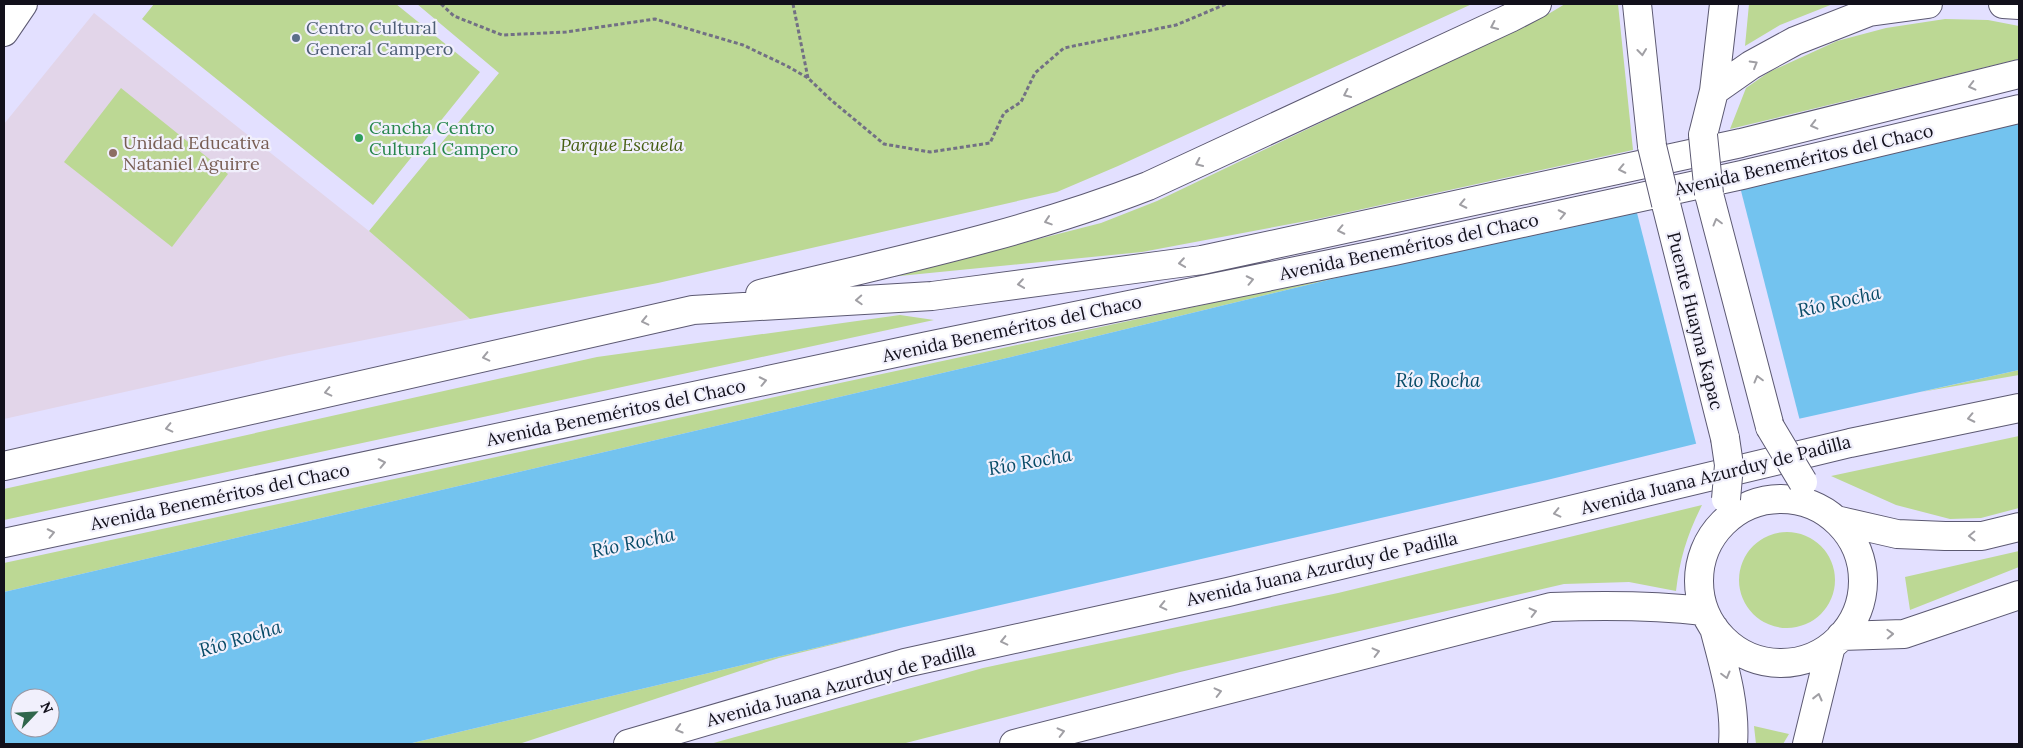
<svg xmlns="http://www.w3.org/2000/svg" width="2023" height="748" viewBox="0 0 2023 748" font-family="Lora,serif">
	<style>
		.education { fill: #e2d5e9 }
		.green { fill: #bcd894 }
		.water { fill: #73c3ef; fill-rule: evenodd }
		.pier { fill: #e3e0ff }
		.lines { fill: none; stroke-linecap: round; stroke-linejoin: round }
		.secondary-casing { stroke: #5c5972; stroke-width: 30 }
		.primary-casing { stroke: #5c5972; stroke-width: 30 }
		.path { stroke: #727084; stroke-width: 3; stroke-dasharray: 4 2.5; stroke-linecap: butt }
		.secondary { stroke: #fff; stroke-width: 28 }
		.primary { stroke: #fff; stroke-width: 28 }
		.primary-bridge-casing { stroke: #5c5972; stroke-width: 30; stroke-linecap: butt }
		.primary-bridge { stroke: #fff; stroke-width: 28 }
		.oneway { stroke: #a09fa4 }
		.service-dot { fill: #5c6f8a; stroke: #f1f0fc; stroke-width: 2 }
		.leisure-dot { fill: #2e9e5b; stroke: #f1f0fc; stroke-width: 2 }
		.education-dot { fill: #8d6e63; stroke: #f1f0fc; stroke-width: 2 }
		.labels { text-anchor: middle; stroke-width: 4.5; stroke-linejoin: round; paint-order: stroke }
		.service-label { font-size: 18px; fill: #4e5e75; stroke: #f1f0fc; text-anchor: start }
		.leisure-label { font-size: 18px; fill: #27864d; stroke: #f1f0fc; text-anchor: start }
		.education-label { font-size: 18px; fill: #785e54; stroke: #f1f0fc; text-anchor: start }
		.park-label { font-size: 18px; font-style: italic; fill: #465f13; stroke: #f1f0fc }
		.street-label { font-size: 18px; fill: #12101b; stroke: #f1f0fc }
		.water-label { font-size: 19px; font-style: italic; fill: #084b68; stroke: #f1f0fc }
	</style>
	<rect width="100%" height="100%" fill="#e3e0ff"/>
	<!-- education -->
	<path class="education" d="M 94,13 L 369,231 L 470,319 L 289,355 L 4,419 L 4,124 Z"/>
	<!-- green -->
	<path class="green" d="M 154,4 L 396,4 L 480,72 L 373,205 L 142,19 Z
		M 417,4 L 1472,4 L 1118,166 L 1057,192 L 658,283 L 470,319 L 369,231 L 499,73 Z
		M 1565,4 L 1618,4 L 1633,150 L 1317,219 L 1142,252 L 869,279 L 992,251 L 1101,223 L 1157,201 L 1550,13 Z
		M 1749,4 L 1833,4 L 1780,25 L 1745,46 Z
		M 1945,19 L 1988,20 L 2019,26 L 2019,59 L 1730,129 L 1746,88 L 1769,72 L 1837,41 L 1886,28 Z
		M 121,88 L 228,174 L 172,247 L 64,162 Z
		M 1398,263 L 1011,357 L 4,592 L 4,563 Z
		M 900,315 L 934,320 L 4,520 L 4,489 L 597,357 Z
		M 2019,370 L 2019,375 L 1921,392 Z
		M 2019,436 L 2019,508 L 1981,518 L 1950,519 L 1896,505 L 1831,476 Z
		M 1702,505 C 1687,535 1680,558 1676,591 L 1629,582 L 1564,584 L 1180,672 L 902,744 L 710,744 L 983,668 L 1338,593 Z
		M1739 580a48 48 0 1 1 96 0a48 48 0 1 1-96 0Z
		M 2019,551 L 2019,567 L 1910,610 L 1905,577 Z
		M 904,627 L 779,658 L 519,744 L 408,744 Z
		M 1754,726 L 1789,734 L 1783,744 L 1756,744 Z"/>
	<!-- water -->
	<path class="water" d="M 2019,120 L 2019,370 L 1798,419 L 1547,480 L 904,627 L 408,744 L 4,744 L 4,592 L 1011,357 L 1398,263 ZM 20,698 L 50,698 L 50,728 L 20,728 Z"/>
	<!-- pier -->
	<path class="pier" d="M 1739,183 L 1800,421 L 1697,447 L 1636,209 Z"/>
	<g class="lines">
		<defs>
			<path id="secondary" d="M 4,32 L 23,4"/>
			<path id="primary" d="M 1637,4 L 1652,146
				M 2003,4 L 2019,5
				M 1714,91 L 1751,65 L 1795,41 L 1869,12 L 1928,4
				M 1703,135 L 1714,91 L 1724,4
				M 1709,194 L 1770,427
				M 1666,204 L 1725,438
				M 760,294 C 890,262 1022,235 1148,186 L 1510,18 L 1537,4
				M 4,466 L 693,310 L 932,296 L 1202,260 L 1741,143 L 2019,74
				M1699 581a82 82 0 1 1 164 0a82 82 0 1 1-164 0Z
				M 1836,520 L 1897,534 L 1945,536 L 1982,536 L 2019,527
				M 4,543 L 928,346 L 1394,251 L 1742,175 L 2019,109
				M 1714,628 C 1724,666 1736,705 1733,744
				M 1841,636 L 1904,634 L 2019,595
				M 628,744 L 905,663 L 1228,592 L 1850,443 L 2019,408
				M 1014,744 L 1551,607 C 1603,605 1653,605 1704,611
				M 1807,744 L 1831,646"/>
		</defs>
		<!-- secondary casing -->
		<use href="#secondary" class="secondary-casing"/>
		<!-- primary casing -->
		<use href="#primary" class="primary-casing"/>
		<!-- path -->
		<path class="path" d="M 441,4 L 454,16 L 502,35 L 566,32 L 655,19 L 743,45 L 787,66 L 808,78 L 831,100 L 884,144 L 930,152 L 990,143 L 1004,113 L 1021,102 L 1035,73 L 1064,48 L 1176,25 L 1226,4
			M 793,4 L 808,78"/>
		<!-- secondary -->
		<use href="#secondary" class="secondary"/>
		<!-- primary -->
		<use href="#primary" class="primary"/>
		<defs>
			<path id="primary-bridge" d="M 1703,135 L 1709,194
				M 1652,146 L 1666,204
				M 1770,427 L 1803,482
				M 1725,438 L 1729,465 L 1726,499"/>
		</defs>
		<!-- primary-bridge casing -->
		<use href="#primary-bridge" class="primary-bridge-casing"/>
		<!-- primary-bridge -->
		<use href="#primary-bridge" class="primary-bridge"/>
	</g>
	<!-- one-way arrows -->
	<defs><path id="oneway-chevron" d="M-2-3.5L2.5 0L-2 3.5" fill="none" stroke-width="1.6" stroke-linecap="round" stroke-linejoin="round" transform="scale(1.25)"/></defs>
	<g class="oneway">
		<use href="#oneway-chevron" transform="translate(1494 26) rotate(155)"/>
		<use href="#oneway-chevron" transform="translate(1642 52) rotate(84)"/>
		<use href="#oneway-chevron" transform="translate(1754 64) rotate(-30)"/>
		<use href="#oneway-chevron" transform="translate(1972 86) rotate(166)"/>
		<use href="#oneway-chevron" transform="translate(1347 94) rotate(155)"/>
		<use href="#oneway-chevron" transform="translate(1814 125) rotate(166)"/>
		<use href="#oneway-chevron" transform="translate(1199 163) rotate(155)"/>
		<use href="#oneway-chevron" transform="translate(1622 169) rotate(168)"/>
		<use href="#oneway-chevron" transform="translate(1463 204) rotate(168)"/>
		<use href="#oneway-chevron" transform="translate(1562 214) rotate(-12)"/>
		<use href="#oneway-chevron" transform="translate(1048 221) rotate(162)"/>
		<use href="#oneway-chevron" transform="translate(1717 222) rotate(-105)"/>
		<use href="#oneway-chevron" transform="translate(1341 230) rotate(168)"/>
		<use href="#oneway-chevron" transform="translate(1182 263) rotate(172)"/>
		<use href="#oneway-chevron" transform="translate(1250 280) rotate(-12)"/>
		<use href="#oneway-chevron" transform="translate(1021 284) rotate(172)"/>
		<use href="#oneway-chevron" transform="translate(859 300) rotate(177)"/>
		<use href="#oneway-chevron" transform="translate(645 321) rotate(167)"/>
		<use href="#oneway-chevron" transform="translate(486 357) rotate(167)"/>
		<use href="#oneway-chevron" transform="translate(1758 379) rotate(-105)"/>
		<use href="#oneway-chevron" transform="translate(763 381) rotate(-12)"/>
		<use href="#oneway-chevron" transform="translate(328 392) rotate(167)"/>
		<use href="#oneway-chevron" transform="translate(1971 418) rotate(168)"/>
		<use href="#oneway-chevron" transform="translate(169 428) rotate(167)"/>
		<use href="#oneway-chevron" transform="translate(382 463) rotate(-12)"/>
		<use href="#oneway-chevron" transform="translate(1557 513) rotate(167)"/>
		<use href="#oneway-chevron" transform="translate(51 533) rotate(-12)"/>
		<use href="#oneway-chevron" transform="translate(1972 536) rotate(179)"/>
		<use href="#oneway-chevron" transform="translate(1163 606) rotate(167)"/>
		<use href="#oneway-chevron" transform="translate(1533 612) rotate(-14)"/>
		<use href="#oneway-chevron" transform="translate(1890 634) rotate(-2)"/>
		<use href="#oneway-chevron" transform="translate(1004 641) rotate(167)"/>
		<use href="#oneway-chevron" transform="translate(1376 652) rotate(-14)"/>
		<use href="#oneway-chevron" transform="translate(1726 675) rotate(75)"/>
		<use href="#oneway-chevron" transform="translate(1218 692) rotate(-14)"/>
		<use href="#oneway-chevron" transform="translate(1818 697) rotate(-76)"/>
		<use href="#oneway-chevron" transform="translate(679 729) rotate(164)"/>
		<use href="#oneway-chevron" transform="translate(1061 732) rotate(-14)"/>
	</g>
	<!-- markers -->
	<circle class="service-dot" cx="296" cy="38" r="5"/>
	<circle class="leisure-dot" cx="359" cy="138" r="5"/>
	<circle class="education-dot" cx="113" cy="153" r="5"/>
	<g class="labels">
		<!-- service labels -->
		<g class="service-label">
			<text x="306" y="34">Centro Cultural<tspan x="306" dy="21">General Campero</tspan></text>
		</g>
		<!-- leisure labels -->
		<g class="leisure-label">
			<text x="369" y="134">Cancha Centro<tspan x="369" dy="21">Cultural Campero</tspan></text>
		</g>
		<!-- education labels -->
		<g class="education-label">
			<text x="123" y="149">Unidad Educativa<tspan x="123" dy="21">Nataniel Aguirre</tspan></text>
		</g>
		<!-- park labels -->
		<g class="park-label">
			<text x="622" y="151">Parque Escuela</text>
		</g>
		<!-- street labels -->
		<g class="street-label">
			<text transform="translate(1804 160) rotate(-13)" y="6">Avenida Beneméritos del Chaco</text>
			<text transform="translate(1409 247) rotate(-12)" y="6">Avenida Beneméritos del Chaco</text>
			<text transform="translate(1695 321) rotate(76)" y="6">Puente Huayna Kapac</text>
			<text transform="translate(1012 329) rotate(-12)" y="6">Avenida Beneméritos del Chaco</text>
			<text transform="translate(616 413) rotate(-12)" y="6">Avenida Beneméritos del Chaco</text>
			<text transform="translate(1716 475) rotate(-14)" y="6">Avenida Juana Azurduy de Padilla</text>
			<text transform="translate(220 497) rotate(-12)" y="6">Avenida Beneméritos del Chaco</text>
			<text transform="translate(1322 569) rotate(-13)" y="6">Avenida Juana Azurduy de Padilla</text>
			<text transform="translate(841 685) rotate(-15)" y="6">Avenida Juana Azurduy de Padilla</text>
		</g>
		<!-- water labels -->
		<g class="water-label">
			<text transform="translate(1839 301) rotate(-13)" y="7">Río Rocha</text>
			<text x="1438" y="387">Río Rocha</text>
			<text transform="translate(1030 461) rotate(-10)" y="7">Río Rocha</text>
			<text transform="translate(633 542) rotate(-12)" y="7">Río Rocha</text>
			<text transform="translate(240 638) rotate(-17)" y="7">Río Rocha</text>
		</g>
	</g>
	<!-- border -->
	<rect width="2023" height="748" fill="none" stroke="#12101b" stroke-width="10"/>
	<!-- north arrow -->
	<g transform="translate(35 713) rotate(65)"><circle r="24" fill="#f1f0fc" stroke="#9896a2"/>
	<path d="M0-4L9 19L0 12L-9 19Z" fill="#30664c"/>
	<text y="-8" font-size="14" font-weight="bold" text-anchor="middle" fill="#12101b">N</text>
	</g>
</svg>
